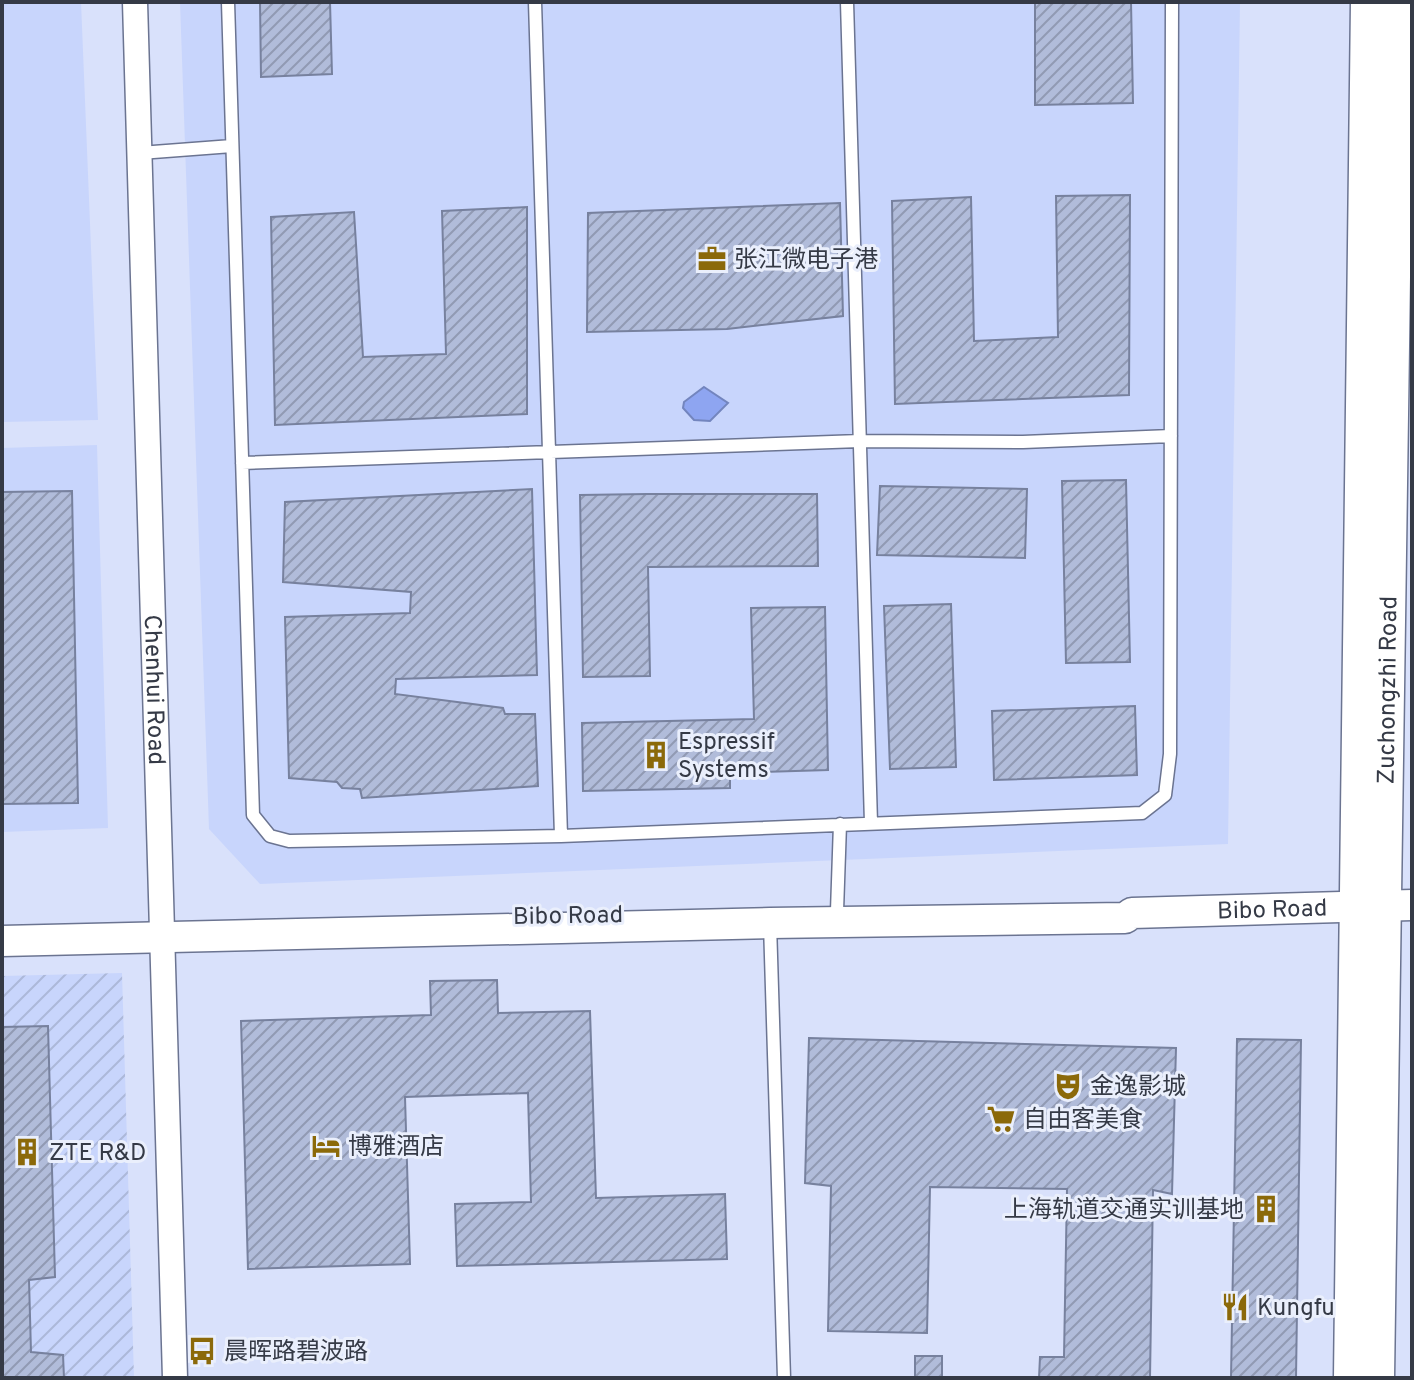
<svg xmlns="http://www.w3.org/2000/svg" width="1414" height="1380" viewBox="0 0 1414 1380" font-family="Overpass,'Noto Sans SC',sans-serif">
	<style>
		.built { fill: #c8d5fc }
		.industrial { fill: url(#industrial-furrows) }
		.water { fill: #8ea5f1; stroke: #7385be; stroke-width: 2 }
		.building { fill: url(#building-hatch); stroke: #77819e; stroke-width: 2 }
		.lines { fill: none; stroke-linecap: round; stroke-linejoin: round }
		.service-casing { stroke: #6b7491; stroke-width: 15 }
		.minor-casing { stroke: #6b7491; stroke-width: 27 }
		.tertiary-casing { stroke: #6b7491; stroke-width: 33 }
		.secondary-casing { stroke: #6b7491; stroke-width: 37 }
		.service { stroke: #fff; stroke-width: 12 }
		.minor { stroke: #fff; stroke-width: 24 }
		.tertiary { stroke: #fff; stroke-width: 30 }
		.secondary { stroke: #fff; stroke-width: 34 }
		.labels { text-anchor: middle; stroke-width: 6; stroke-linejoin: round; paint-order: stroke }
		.poi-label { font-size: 24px; fill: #353a46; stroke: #eaeffc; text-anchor: start }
		.street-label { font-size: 24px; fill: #353a46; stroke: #eaeffc }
	</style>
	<defs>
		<pattern id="industrial-furrows" width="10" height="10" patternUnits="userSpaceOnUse" patternTransform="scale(2)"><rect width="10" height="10" fill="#c8d5fc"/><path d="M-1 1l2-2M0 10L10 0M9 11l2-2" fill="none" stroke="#acb8d9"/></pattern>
		<pattern id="building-hatch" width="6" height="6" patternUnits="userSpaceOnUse" patternTransform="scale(2)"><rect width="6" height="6" fill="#b1bcda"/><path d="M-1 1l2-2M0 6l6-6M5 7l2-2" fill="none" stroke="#919ab3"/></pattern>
	</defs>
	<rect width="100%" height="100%" fill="#d9e1fb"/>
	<!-- built -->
	<path class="built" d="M 2,2 L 81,2 L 98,420 L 2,422 Z
		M 180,2 L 1240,2 L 1228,844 L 260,884 L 209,829 Z
		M 97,445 L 108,828 L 2,832 L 2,448 Z"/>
	<!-- industrial -->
	<path class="industrial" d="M 122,973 L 134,1378 L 2,1378 L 2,976 Z"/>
	<!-- water -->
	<path class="water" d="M 704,387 L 728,403 L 710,421 L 694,420 L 683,408 L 684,402 Z"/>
	<!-- building -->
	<path class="building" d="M 260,2 L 330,2 L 332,74 L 261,77 Z
		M 1035,2 L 1131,2 L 1133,103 L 1035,105 Z
		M 1130,195 L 1129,395 L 895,404 L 892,201 L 971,197 L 974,341 L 1058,337 L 1056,196 Z
		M 840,203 L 843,316 L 727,329 L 587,332 L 588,213 Z
		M 527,207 L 527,414 L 275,425 L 271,217 L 354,212 L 363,357 L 446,354 L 442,211 Z
		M 1126,480 L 1130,662 L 1066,663 L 1062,481 Z
		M 880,486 L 1027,489 L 1025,558 L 877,555 Z
		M 532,489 L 537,675 L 396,679 L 395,694 L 503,708 L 505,714 L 535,714 L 538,786 L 362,798 L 360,789 L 342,788 L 337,782 L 289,778 L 285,617 L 410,613 L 411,592 L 283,582 L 285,502 Z
		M 72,491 L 78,803 L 2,804 L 2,492 Z
		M 647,494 L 817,494 L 818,566 L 648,567 L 650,676 L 583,677 L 580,495 Z
		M 951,604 L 956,767 L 890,769 L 884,606 Z
		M 825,607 L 828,770 L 730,773 L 730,788 L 583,791 L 582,723 L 754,719 L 751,608 Z
		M 1135,706 L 1137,775 L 994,780 L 992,711 Z
		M 497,980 L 498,1013 L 590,1011 L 596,1198 L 725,1194 L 727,1259 L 457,1266 L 455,1204 L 531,1202 L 528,1093 L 405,1097 L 410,1264 L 248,1269 L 241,1021 L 431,1015 L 430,981 Z
		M 48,1026 L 55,1277 L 29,1280 L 31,1352 L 63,1355 L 64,1378 L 2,1378 L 2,1027 Z
		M 809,1038 L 1176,1048 L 1172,1194 L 1153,1190 L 1150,1378 L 1039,1378 L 1040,1357 L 1064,1357 L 1067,1189 L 930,1187 L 927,1333 L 828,1331 L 831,1186 L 805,1183 Z
		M 1237,1039 L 1301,1040 L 1296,1378 L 1231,1378 Z
		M 915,1356 L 942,1356 L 942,1378 L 915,1378 Z"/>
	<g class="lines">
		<defs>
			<path id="service" d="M 228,2 L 253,815 L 270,836 L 289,841 L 561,836 L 1142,813 L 1165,795 L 1170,754 L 1172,2
				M 535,2 L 561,836
				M 847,2 L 871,823
				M 140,153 L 232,146
				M 242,463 L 860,441 L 1023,442 L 1171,436
				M 837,911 L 840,824
				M 770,924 L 784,1378"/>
			<g id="minor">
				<path id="s1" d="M 135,2 L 175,1378"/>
			</g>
			<g id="tertiary">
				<path id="s2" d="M 2,941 L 770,923 L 1125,918 L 1132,913 L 1412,905"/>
			</g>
			<g id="secondary">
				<path d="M 1351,1378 L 1368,2"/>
				<path id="s3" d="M 1377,1378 L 1397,2"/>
			</g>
		</defs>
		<!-- service casing -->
		<use href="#service" class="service-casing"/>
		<!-- minor casing -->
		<use href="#minor" class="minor-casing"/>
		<!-- tertiary casing -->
		<use href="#tertiary" class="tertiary-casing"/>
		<!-- secondary casing -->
		<use href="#secondary" class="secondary-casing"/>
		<!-- service -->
		<use href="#service" class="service"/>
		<!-- minor -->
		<use href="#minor" class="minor"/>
		<!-- tertiary -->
		<use href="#tertiary" class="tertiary"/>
		<!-- secondary -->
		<use href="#secondary" class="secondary"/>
	</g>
	<!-- icons -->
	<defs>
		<symbol id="office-bare" viewBox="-9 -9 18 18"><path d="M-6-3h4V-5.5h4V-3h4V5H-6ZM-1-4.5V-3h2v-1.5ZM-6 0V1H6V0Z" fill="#8b690a" stroke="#eaeffc" stroke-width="2.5" paint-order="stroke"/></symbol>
		<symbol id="building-bare" viewBox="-9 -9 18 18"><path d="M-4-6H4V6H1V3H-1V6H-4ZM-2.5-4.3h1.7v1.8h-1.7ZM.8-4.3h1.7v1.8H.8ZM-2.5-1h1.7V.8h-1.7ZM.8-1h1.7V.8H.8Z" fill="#8b690a" stroke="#eaeffc" stroke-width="2.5" paint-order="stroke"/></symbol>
		<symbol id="theatre-bare" viewBox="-9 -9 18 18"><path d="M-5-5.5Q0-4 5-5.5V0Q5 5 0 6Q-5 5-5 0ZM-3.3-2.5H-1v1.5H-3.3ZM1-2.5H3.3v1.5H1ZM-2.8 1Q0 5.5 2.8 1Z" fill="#8b690a" stroke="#eaeffc" stroke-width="2.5" paint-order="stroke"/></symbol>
		<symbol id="supermarket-bare" viewBox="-9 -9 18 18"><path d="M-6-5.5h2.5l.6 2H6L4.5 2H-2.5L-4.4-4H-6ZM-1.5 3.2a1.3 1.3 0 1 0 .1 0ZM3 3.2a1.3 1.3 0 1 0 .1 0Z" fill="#8b690a" stroke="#eaeffc" stroke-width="2.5" paint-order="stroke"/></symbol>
		<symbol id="hotel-bare" viewBox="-9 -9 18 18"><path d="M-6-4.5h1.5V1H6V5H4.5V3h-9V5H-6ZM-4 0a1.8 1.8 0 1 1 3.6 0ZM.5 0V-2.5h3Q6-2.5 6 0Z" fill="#8b690a" stroke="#eaeffc" stroke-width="2.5" paint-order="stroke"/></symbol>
		<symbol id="restaurant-bare" viewBox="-9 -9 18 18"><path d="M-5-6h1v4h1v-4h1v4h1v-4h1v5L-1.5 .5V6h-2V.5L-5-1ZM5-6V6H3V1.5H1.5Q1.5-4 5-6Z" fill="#8b690a" stroke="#eaeffc" stroke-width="2.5" paint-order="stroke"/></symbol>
		<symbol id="bus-bare" viewBox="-9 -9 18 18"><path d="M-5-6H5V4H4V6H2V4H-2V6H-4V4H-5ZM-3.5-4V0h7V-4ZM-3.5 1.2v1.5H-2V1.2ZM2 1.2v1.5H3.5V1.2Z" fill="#8b690a" stroke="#eaeffc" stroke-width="2.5" paint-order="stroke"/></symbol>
	</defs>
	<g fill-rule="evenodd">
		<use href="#office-bare" x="692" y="239" width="40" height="40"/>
		<use href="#building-bare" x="636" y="735" width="40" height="40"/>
		<use href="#theatre-bare" x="1048" y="1066" width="40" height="40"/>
		<use href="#supermarket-bare" x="981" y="1099" width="40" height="40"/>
		<use href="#hotel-bare" x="306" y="1126" width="40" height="40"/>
		<use href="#building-bare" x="7" y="1132" width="40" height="40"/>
		<use href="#building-bare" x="1246" y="1189" width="40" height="40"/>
		<use href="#restaurant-bare" x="1215" y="1287" width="40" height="40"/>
		<use href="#bus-bare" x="182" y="1331" width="40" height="40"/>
	</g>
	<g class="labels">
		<!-- poi labels -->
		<g class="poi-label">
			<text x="734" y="267">张江微电子港</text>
			<text x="678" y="749">Espressif<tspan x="678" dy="28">Systems</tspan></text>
			<text x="1090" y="1094">金逸影城</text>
			<text x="1023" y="1127">自由客美食</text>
			<text x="348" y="1154">博雅酒店</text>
			<text x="49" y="1160">ZTE R&amp;D</text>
			<text x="1244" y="1217" text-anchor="end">上海轨道交通实训基地</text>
			<text x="1257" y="1315">Kungfu</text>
			<text x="224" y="1359">晨晖路碧波路</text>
		</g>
		<!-- street labels -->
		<g class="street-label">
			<text dy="8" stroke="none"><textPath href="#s1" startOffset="688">Chenhui Road</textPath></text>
			<text dy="8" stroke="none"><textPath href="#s3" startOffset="688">Zuchongzhi Road</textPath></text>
			<text dy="8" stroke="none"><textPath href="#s2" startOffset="1272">Bibo Road</textPath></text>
			<text transform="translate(568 915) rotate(-1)" y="8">Bibo Road</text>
		</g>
	</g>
	<!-- border -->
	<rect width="1414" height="1380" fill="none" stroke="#353a46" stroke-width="8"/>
</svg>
